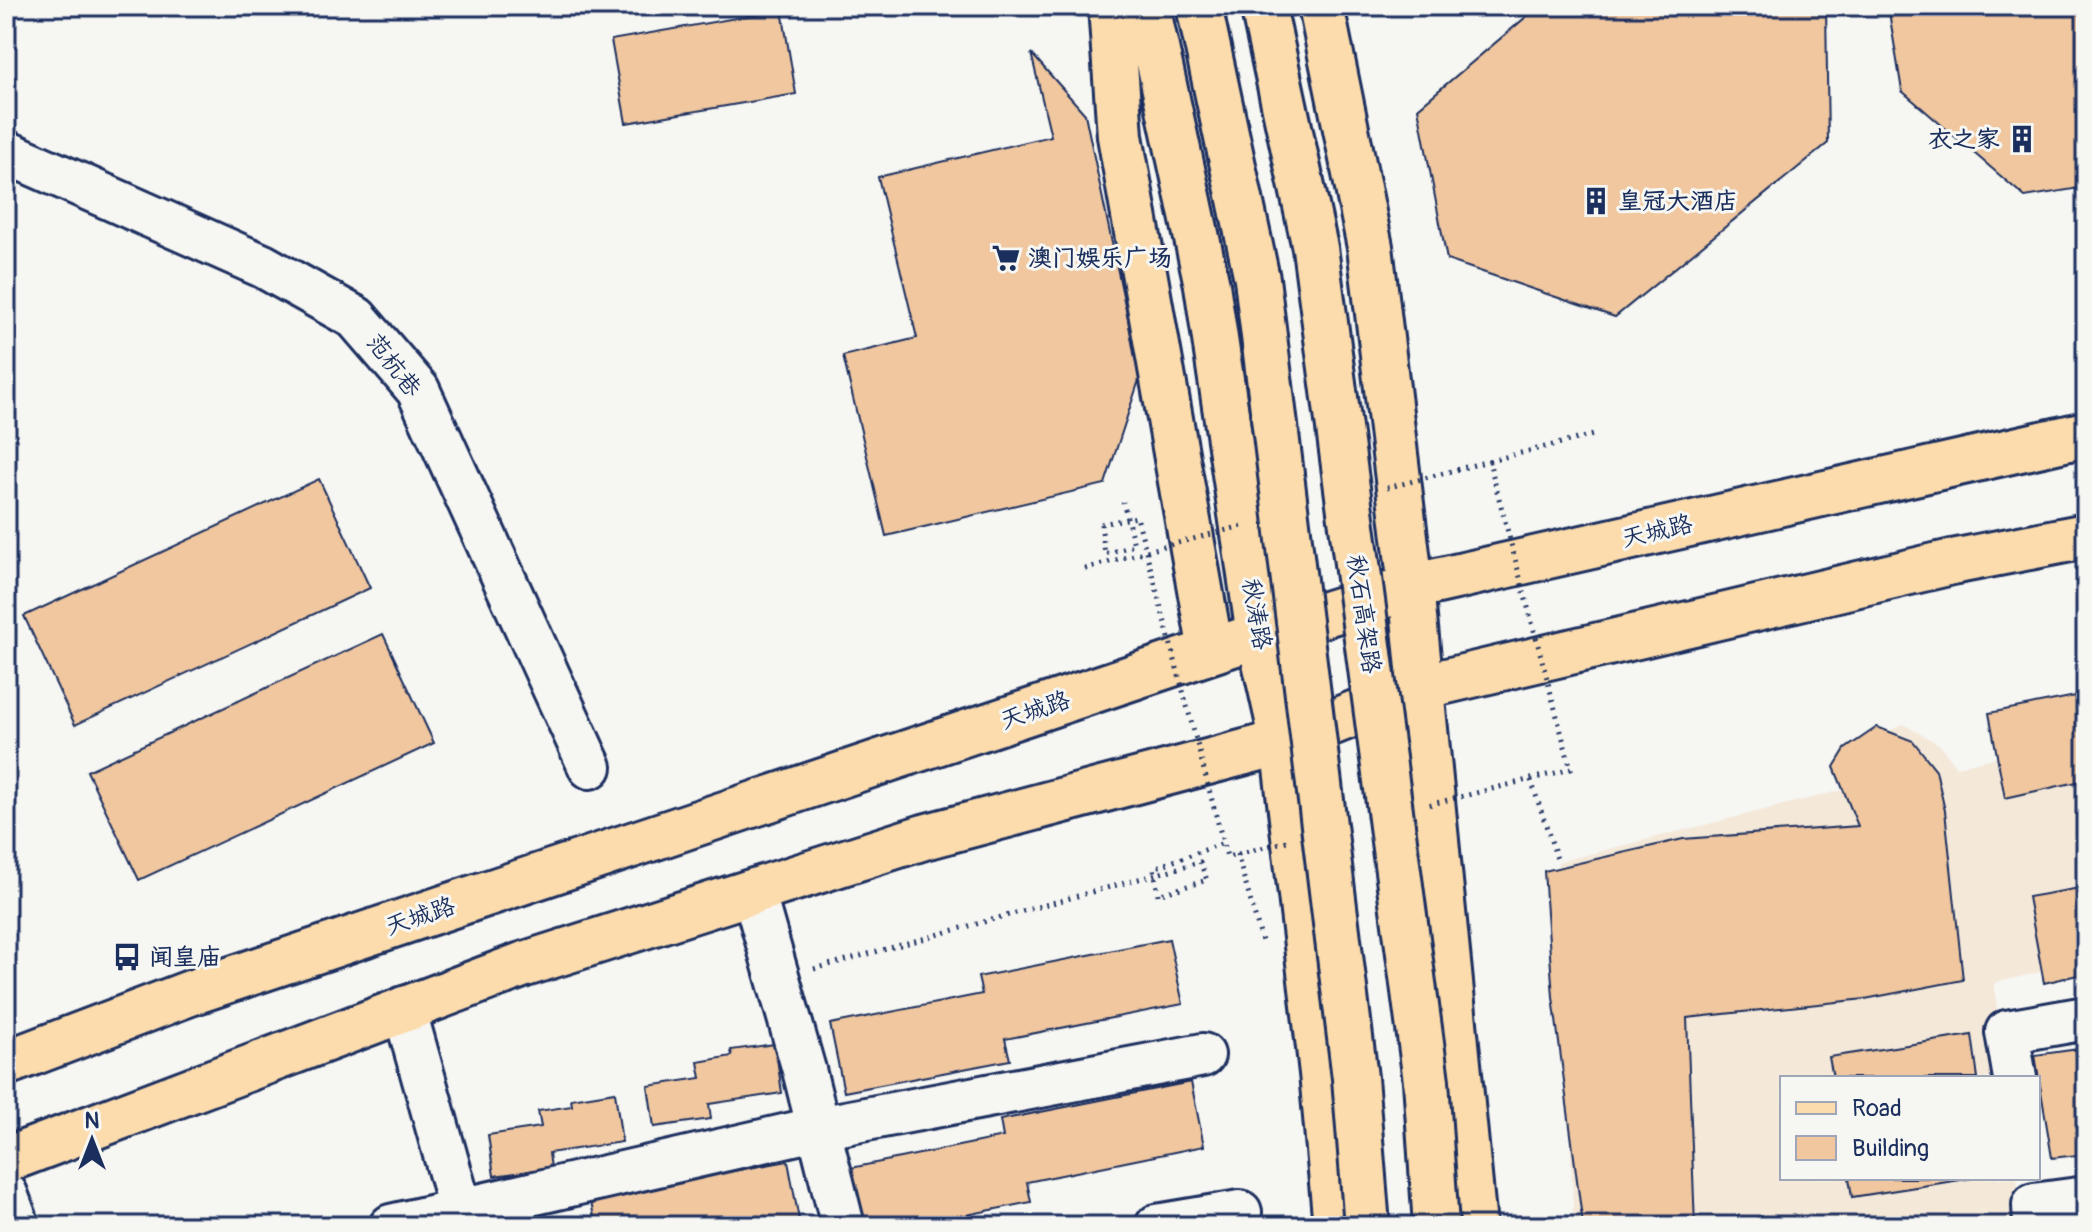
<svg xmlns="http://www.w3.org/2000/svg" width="2092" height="1232" viewBox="0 0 2092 1232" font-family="Pangolin,'LXGW WenKai TC',sans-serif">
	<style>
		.built { fill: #f4e8d9 }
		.building { fill: #f0c79f; stroke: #1b2f5e; stroke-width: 2 }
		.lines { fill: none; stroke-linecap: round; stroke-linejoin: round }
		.minor-casing { stroke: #1b2f5e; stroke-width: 48 }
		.major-casing { stroke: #1b2f5e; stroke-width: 50 }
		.path { stroke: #1b2f5e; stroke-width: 5; stroke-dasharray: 2 6; stroke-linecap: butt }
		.minor { stroke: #f6f6f2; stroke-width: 42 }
		.major { stroke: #fcdcac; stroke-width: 44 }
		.highway-bridge-casing { stroke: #1b2f5e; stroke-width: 50; stroke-linecap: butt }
		.path-bridge { stroke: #1b2f5e; stroke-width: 5; stroke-dasharray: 2 6; stroke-linecap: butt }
		.highway-bridge { stroke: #fcdcac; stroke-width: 44 }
		.labels { text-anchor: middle; stroke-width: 6; stroke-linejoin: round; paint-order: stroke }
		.poi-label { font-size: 24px; font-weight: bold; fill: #1b2f5e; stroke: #f6f6f2; text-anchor: start }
		.street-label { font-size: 24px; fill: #1b2f5e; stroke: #f6f6f2 }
	</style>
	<rect width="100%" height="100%" fill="#f6f6f2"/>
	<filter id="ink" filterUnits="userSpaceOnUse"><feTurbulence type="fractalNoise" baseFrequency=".0125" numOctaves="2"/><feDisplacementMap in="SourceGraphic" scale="16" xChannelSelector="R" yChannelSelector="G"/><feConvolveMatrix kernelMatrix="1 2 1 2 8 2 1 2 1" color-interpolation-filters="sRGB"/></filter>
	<g filter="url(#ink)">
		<!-- built -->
		<path class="built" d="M 1903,724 L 1940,745 L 1956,767 L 2086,736 L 2086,961 L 1994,983 L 2005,1078 L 1782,1078 L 1782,1178 L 2017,1178 L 2022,1226 L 1574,1226 L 1558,862 L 1843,790 L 1858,748 Z"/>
		<!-- building -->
		<path class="building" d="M 1539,6 L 1826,6 L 1828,143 L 1615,317 L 1447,260 L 1418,108 Z
			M 1888,6 L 2086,6 L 2086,187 L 2025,197 L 1902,91 Z
			M 782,10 L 796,94 L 626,123 L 611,40 Z
			M 1031,53 L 1085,114 L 1140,377 L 1105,484 L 886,536 L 843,356 L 917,338 L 878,177 L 1051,136 Z
			M 319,479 L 370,588 L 75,725 L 24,616 Z
			M 383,634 L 434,743 L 139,880 L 87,771 Z
			M 2086,694 L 2086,780 L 2005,798 L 1989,713 Z
			M 1877,727 L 1913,741 L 1936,770 L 1945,811 L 1963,980 L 1865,999 L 1687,1018 L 1695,1226 L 1583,1226 L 1553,997 L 1544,871 L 1683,839 L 1858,826 L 1834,767 L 1845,749 Z
			M 2086,887 L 2086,973 L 2044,983 L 2028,897 Z
			M 1169,939 L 1183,1004 L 1005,1039 L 1010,1060 L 844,1092 L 830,1024 L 982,994 L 978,977 Z
			M 1972,1035 L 1978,1078 L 1833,1078 L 1829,1057 Z
			M 775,1044 L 782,1093 L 709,1104 L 711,1119 L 654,1127 L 648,1086 L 701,1078 L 698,1062 L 732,1056 L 731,1050 Z
			M 2086,1048 L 2086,1154 L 2052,1158 L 2035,1055 Z
			M 1191,1082 L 1204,1146 L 1027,1182 L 1031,1202 L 912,1226 L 863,1226 L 851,1168 L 1003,1137 L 1000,1120 Z
			M 615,1092 L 622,1142 L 549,1153 L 551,1168 L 494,1176 L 488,1135 L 541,1127 L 538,1111 L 572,1106 L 571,1099 Z
			M 788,1161 L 800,1225 L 543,1226 L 594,1217 L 590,1197 Z
			M 1849,1178 L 1973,1178 L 1852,1197 Z"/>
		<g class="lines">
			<defs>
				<path id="minor" d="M 6,152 L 263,266 L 356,318 L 418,390 L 590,767
					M 753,891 L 804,1070 L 843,1226
					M 404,1008 L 465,1226
					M 2015,1078 L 2007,1032 L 2086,1018
					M 6,1194 L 18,1226
					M 391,1226 L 819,1128 L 1203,1055
					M 1157,1226 L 1240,1212
					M 2035,1226 L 2034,1205 L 2086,1198"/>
				<path id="major" d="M 1111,6 L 1120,136 L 1211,651
					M 1147,6 L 1207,285 L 1259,635 L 1283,742 L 1322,1073 L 1336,1226
					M 1321,6 L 1370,247 L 1411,587 L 1474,1226
					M 6,1063 L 190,993 L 1259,635 L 1411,587 L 2086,434
					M 6,1160 L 522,965 L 924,837 L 1283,742 L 1421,687 L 1952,562 L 2086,536"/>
			</defs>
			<!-- minor casing -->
			<use href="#minor" class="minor-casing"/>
			<!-- major casing -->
			<use href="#major" class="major-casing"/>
			<!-- path -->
			<path class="path" d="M 1489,461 L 1597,434
				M 1101,524 L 1105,554 L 1134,545 L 1123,502
				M 1085,569 L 1147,551
				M 1531,780 L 1558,862
				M 1237,854 L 1262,941
				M 814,969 L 1200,862 L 1207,880 L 1158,895"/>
			<!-- minor -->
			<use href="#minor" class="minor"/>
			<!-- major -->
			<use href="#major" class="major"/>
			<defs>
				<path id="highway-bridge" d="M 1199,6 L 1257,279 L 1355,1078 L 1367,1226
					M 1263,6 L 1315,248 L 1426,1081 L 1436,1226"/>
			</defs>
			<!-- highway-bridge casing -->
			<use href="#highway-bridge" class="highway-bridge-casing"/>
			<!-- path-bridge -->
			<path class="path-bridge" d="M 1387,488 L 1489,461 L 1571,769 L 1428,805
				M 1101,524 L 1137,517 L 1227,857 L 1287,841
				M 1147,551 L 1246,525
				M 1158,895 L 1154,868 L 1224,843"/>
			<!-- highway-bridge -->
			<use href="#highway-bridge" class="highway-bridge"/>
		</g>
	</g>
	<!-- icons -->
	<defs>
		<symbol id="building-bare" viewBox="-9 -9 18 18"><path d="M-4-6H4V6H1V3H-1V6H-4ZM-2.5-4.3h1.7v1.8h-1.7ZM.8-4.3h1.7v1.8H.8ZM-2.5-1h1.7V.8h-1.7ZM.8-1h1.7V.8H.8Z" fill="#1b2f5e" stroke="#f6f6f2" stroke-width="2.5" paint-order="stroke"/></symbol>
		<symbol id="supermarket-bare" viewBox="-9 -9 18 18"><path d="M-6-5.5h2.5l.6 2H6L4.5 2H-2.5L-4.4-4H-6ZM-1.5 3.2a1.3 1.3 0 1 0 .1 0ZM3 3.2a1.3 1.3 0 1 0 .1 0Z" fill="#1b2f5e" stroke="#f6f6f2" stroke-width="2.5" paint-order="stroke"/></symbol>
		<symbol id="bus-bare" viewBox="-9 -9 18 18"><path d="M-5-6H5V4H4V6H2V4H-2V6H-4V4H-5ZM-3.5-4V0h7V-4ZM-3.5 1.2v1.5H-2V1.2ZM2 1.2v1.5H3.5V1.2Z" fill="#1b2f5e" stroke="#f6f6f2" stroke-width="2.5" paint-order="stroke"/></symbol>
	</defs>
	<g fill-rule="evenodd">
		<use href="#building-bare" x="2002" y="119" width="40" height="40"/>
		<use href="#building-bare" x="1576" y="181" width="40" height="40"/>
		<use href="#supermarket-bare" x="986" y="238" width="40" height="40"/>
		<use href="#bus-bare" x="107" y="937" width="40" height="40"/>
	</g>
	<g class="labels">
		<!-- poi labels -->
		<g class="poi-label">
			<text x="2000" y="147" text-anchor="end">衣之家</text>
			<text x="1618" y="209">皇冠大酒店</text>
			<text x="1028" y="266">澳门娱乐广场</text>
			<text x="149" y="965">闻皇庙</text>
		</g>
		<!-- street labels -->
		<g class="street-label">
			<text transform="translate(394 365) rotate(52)" y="8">范杭巷</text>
			<text transform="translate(1657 531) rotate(-13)" y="8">天城路</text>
			<text transform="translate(1257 614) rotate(80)" y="8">秋涛路</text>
			<text transform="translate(1364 614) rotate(82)" y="8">秋石高架路</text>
			<text transform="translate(1035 710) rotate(-19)" y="8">天城路</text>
			<text transform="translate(420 916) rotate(-19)" y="8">天城路</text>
		</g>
	</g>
	<!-- margin -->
	<rect width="2092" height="1232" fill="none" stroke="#f6f6f2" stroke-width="32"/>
	<rect x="16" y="16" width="2060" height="1200" fill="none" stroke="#1b2f5e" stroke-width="3" filter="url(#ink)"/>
	<!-- legend -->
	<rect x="1780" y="1076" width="260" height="104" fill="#f6f6f2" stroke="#9ea6b7" stroke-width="2"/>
	<rect x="1796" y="1102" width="40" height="12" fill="#fcdcac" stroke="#9ea6b7" stroke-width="2"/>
	<text x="1852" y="1116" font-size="24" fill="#1b2f5e">Road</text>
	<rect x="1796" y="1136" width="40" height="24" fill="#f0c79f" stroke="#9ea6b7" stroke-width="2"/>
	<text x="1852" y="1156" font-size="24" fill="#1b2f5e">Building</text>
	<!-- north arrow -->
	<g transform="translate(92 1140)" stroke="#f6f6f2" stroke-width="6" paint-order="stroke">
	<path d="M0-6L14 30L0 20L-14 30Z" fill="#1b2f5e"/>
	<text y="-12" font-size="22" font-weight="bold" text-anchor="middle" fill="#1b2f5e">N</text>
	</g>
</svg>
